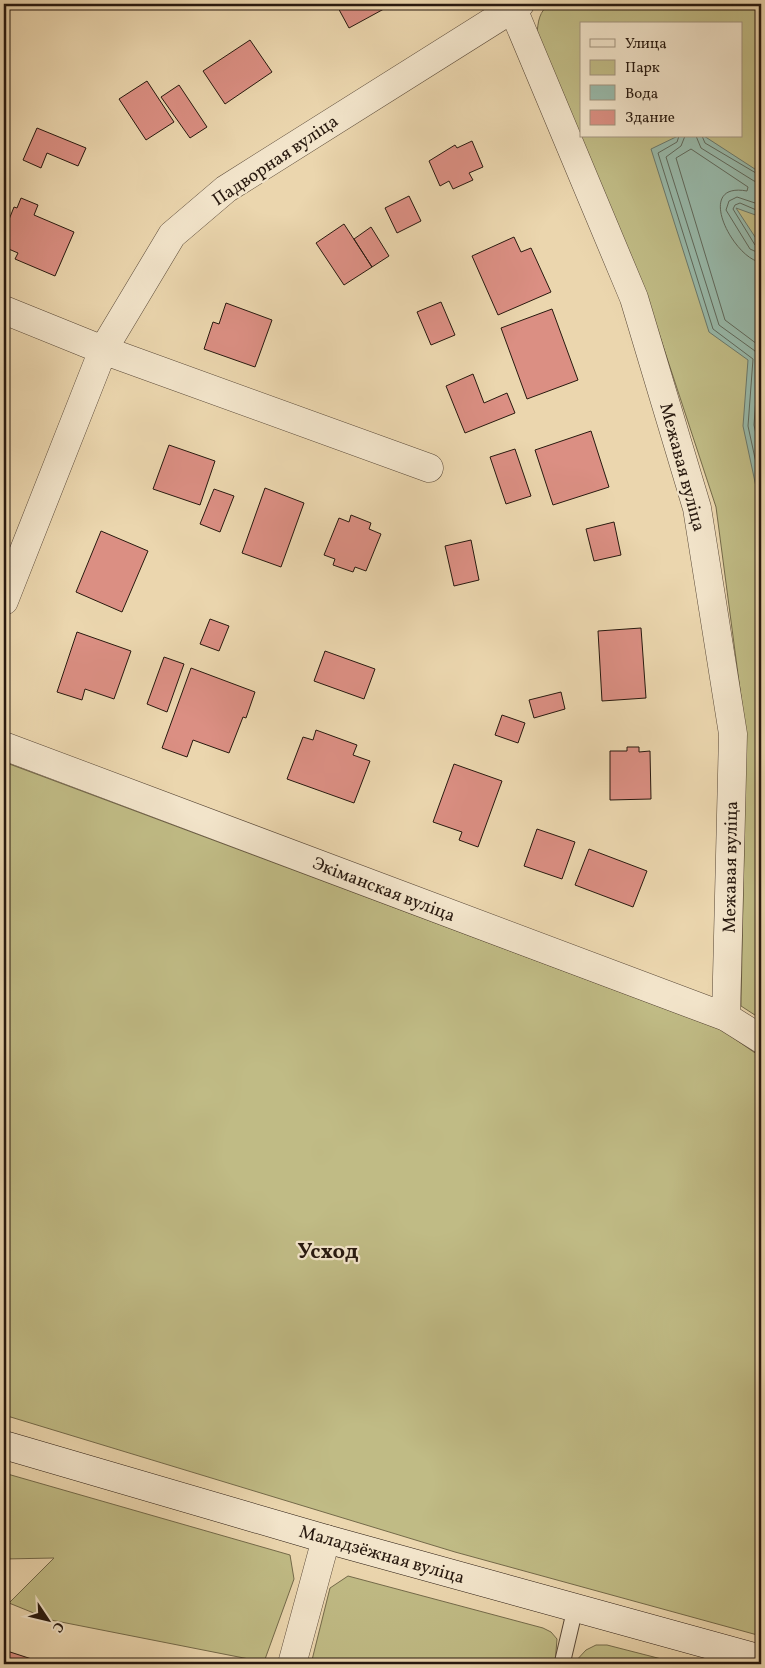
<svg xmlns="http://www.w3.org/2000/svg" width="765" height="1668" viewBox="0 0 765 1668" font-family="Vollkorn,serif">
	<style>
		.green { fill: #c0bb85; stroke: #746a4a; fill-rule: evenodd }
		.water { fill: #98b9aa; stroke: #6b796c }
		.lines { fill: none; stroke-linecap: round; stroke-linejoin: round }
		.shore { stroke: #60695c; stroke-width: 1 }
		.building { fill: #db8f83; stroke: #28190f }
		.lane-casing { stroke: #594837; stroke-width: 17 }
		.street-casing { stroke: #594837; stroke-width: 29 }
		.secondary-casing { stroke: #28190f; stroke-width: 29 }
		.lane { stroke: #f2e4ca; stroke-width: 15 }
		.street { stroke: #f2e4ca; stroke-width: 28 }
		.secondary { stroke: #f2e4ca; stroke-width: 28 }
		.labels { text-anchor: middle; stroke-width: 4.5; stroke-linejoin: round; paint-order: stroke }
		.street-label { font-size: 18px; fill: #28190f; stroke: #f2e4ca }
		.district-label { font-size: 22px; font-weight: bold; fill: #28190f; stroke: #f2e4ca }
	</style>
	<rect width="100%" height="100%" fill="#ebd6ae"/>
	<filter id="stains"><feTurbulence type="fractalNoise" baseFrequency=".004" numOctaves="4"/><feColorMatrix values="0 0 0 0 .2 0 0 0 0 .09 0 0 0 0 .02 0 0 0 .5 -.17"/></filter>
	<radialGradient id="worn" r=".72"><stop offset=".6" stop-color="#630" stop-opacity="0"/><stop offset="1" stop-color="#630" stop-opacity=".3"/></radialGradient>
	<!-- green -->
	<path class="green" d="M 550,4 L 761,4 L 761,1019 L 741,1006 L 746,735 L 716,507 L 645,291 L 537,34 C 538,22 539,11 550,4 ZM 581,24 L 741,24 L 741,136 L 581,136 Z
		M 4,762 L 722,1030 L 761,1057 L 761,1636 L 455,1552 L 4,1415 Z
		M 4,1473 L 290,1555 L 294,1579 L 264,1662 L 51,1620 L 9,1603 L 54,1558 L 4,1559 Z
		M 348,1576 L 543,1628 L 551,1632 L 557,1639 L 555,1664 L 311,1664 L 330,1588 Z
		M 596,1645 L 607,1645 L 681,1664 L 573,1664 L 586,1650 Z"/>
	<!-- water -->
	<path class="water" d="M 678,136 L 704,136 L 761,173 L 761,217 L 736,208 L 761,246 L 761,510 L 743,426 L 748,360 L 709,332 L 651,149 Z"/>
	<g class="lines">
		<!-- shore -->
		<path class="shore" d="M 679,136 L 677,142 L 658,153 L 713,329 L 753,359 L 748,426 L 761,486
			M 685,136 L 681,146 L 666,157 L 719,325 L 755,351 L 759,357 L 754,425 L 761,457
			M 696,136 L 701,148 L 754,181 L 761,183
			M 702,136 L 705,143 L 761,176
			M 761,205 L 737,197 L 729,201 L 726,210 L 750,249 L 761,254
			M 761,212 L 740,203 L 735,205 L 733,209 L 755,245 L 761,248
			M 761,262 C 735,261 692,181 747,191 L 748,187 L 691,149 L 676,158 L 725,320 L 761,347"/>
	</g>
	<!-- building -->
	<path class="building" d="M 336,4 L 393,4 L 349,28 Z
		M 250,40 L 272,72 L 225,104 L 203,71 Z
		M 147,81 L 174,122 L 146,140 L 119,99 Z
		M 179,85 L 207,127 L 190,138 L 161,97 Z
		M 37,128 L 86,148 L 78,166 L 47,153 L 41,168 L 23,160 Z
		M 472,141 L 483,167 L 469,173 L 473,180 L 453,189 L 449,181 L 440,186 L 429,161 L 455,145 L 457,148 Z
		M 409,196 L 421,221 L 397,233 L 385,208 Z
		M 21,198 L 38,205 L 34,215 L 74,232 L 55,276 L 15,259 L 18,253 L 4,247 L 4,232 L 14,207 L 17,208 Z
		M 344,224 L 372,267 L 344,285 L 316,243 Z
		M 371,227 L 389,256 L 372,267 L 354,239 Z
		M 514,237 L 521,252 L 531,248 L 551,292 L 498,315 L 472,256 Z
		M 441,302 L 455,335 L 431,345 L 417,312 Z
		M 226,303 L 272,320 L 255,367 L 204,349 L 213,322 L 219,324 Z
		M 552,309 L 578,380 L 527,399 L 501,328 Z
		M 473,374 L 484,403 L 507,393 L 515,413 L 465,433 L 446,386 Z
		M 591,431 L 609,487 L 553,505 L 535,450 Z
		M 169,445 L 215,461 L 200,505 L 153,489 Z
		M 515,449 L 531,496 L 506,504 L 490,457 Z
		M 265,488 L 304,503 L 281,567 L 242,553 Z
		M 214,489 L 234,496 L 220,532 L 200,524 Z
		M 351,515 L 371,523 L 369,529 L 381,534 L 366,571 L 355,567 L 353,572 L 333,565 L 335,559 L 324,555 L 339,518 L 349,522 Z
		M 614,522 L 621,555 L 594,561 L 586,529 Z
		M 101,531 L 148,551 L 122,612 L 76,592 Z
		M 471,540 L 479,580 L 454,586 L 445,546 Z
		M 210,619 L 229,626 L 219,651 L 200,644 Z
		M 641,628 L 646,698 L 602,701 L 598,631 Z
		M 77,632 L 131,651 L 114,699 L 85,689 L 82,700 L 57,692 Z
		M 325,651 L 375,669 L 364,699 L 314,681 Z
		M 164,657 L 184,664 L 167,712 L 147,704 Z
		M 191,668 L 255,692 L 246,718 L 243,717 L 229,753 L 193,740 L 187,757 L 162,748 Z
		M 561,692 L 565,709 L 534,718 L 529,700 Z
		M 502,715 L 525,723 L 518,743 L 495,735 Z
		M 316,730 L 357,745 L 353,755 L 370,761 L 354,803 L 287,779 L 303,737 L 313,740 Z
		M 627,747 L 639,747 L 639,752 L 650,751 L 651,799 L 610,800 L 610,751 L 627,751 Z
		M 454,764 L 502,781 L 478,847 L 459,840 L 462,832 L 433,822 Z
		M 537,829 L 575,842 L 562,879 L 524,866 Z
		M 589,849 L 647,871 L 633,907 L 575,885 Z
		M 4,1650 L 47,1664 L 4,1664 Z"/>
	<g class="lines">
		<defs>
			<path id="lane" d="M 562,1664 L 575,1609"/>
			<path id="street" d="M 511,4 L 634,298 L 697,508 L 733,734 L 726,1017
				M 4,310 L 103,350 L 429,468
				M 4,601 L 103,350 L 172,235 L 226,189 L 520,4
				M 4,746 L 726,1017 L 761,1039
				M 292,1664 L 326,1539"/>
			<path id="secondary" d="M 4,1445 L 326,1539 L 761,1659"/>
		</defs>
		<!-- lane casing -->
		<use href="#lane" class="lane-casing"/>
		<!-- street casing -->
		<use href="#street" class="street-casing"/>
		<!-- secondary casing -->
		<use href="#secondary" class="secondary-casing"/>
		<!-- lane -->
		<use href="#lane" class="lane"/>
		<!-- street -->
		<use href="#street" class="street"/>
		<!-- secondary -->
		<use href="#secondary" class="secondary"/>
	</g>
	<g class="labels">
		<!-- street labels -->
		<g class="street-label">
			<text transform="translate(275 160) rotate(-34)" y="6">Падворная вуліца</text>
			<text transform="translate(683 467) rotate(75)" y="6">Межавая вуліца</text>
			<text transform="translate(730 867) rotate(-89)" y="6">Межавая вуліца</text>
			<text transform="translate(384 889) rotate(21)" y="6">Экіманская вуліца</text>
			<text transform="translate(382 1554) rotate(16)" y="6">Маладзёжная вуліца</text>
		</g>
		<!-- district labels -->
		<g class="district-label">
			<text x="328" y="1258">Усход</text>
		</g>
	</g>
	<!-- margin -->
	<rect width="765" height="1668" fill="none" stroke="#ebd6ae" stroke-width="20"/>
	<rect x="5" y="5" width="755" height="1658" fill="none" stroke="#28190f" stroke-width="2.5"/>
	<rect x="10" y="10" width="745" height="1648" fill="none" stroke="#28190f"/>
	<!-- legend -->
	<rect x="580" y="22" width="162" height="115" fill="#f2e4ca" stroke="#a1937f"/>
	<rect x="590" y="39" width="25" height="8" fill="#f2e4ca" stroke="#a1937f"/>
	<text x="625" y="48" font-size="15" fill="#28190f">Улица</text>
	<rect x="590" y="60" width="25" height="15" fill="#c0bb85" stroke="#a1937f"/>
	<text x="625" y="72" font-size="15" fill="#28190f">Парк</text>
	<rect x="590" y="85" width="25" height="15" fill="#98b9aa" stroke="#a1937f"/>
	<text x="625" y="98" font-size="15" fill="#28190f">Вода</text>
	<rect x="590" y="110" width="25" height="15" fill="#db8f83" stroke="#a1937f"/>
	<text x="625" y="122" font-size="15" fill="#28190f">Здание</text>
	<!-- north arrow -->
	<g transform="translate(48 1620) rotate(125)" stroke="#f2e4ca" stroke-width="4" paint-order="stroke">
	<path d="M0-4L9 19L0 12L-9 19Z" fill="#28190f"/>
	<text y="-8" font-size="14" font-weight="bold" text-anchor="middle" fill="#28190f">С</text>
	</g>
	<rect width="100%" height="100%" filter="url(#stains)"/>
	<rect width="100%" height="100%" fill="url(#worn)"/>
</svg>
